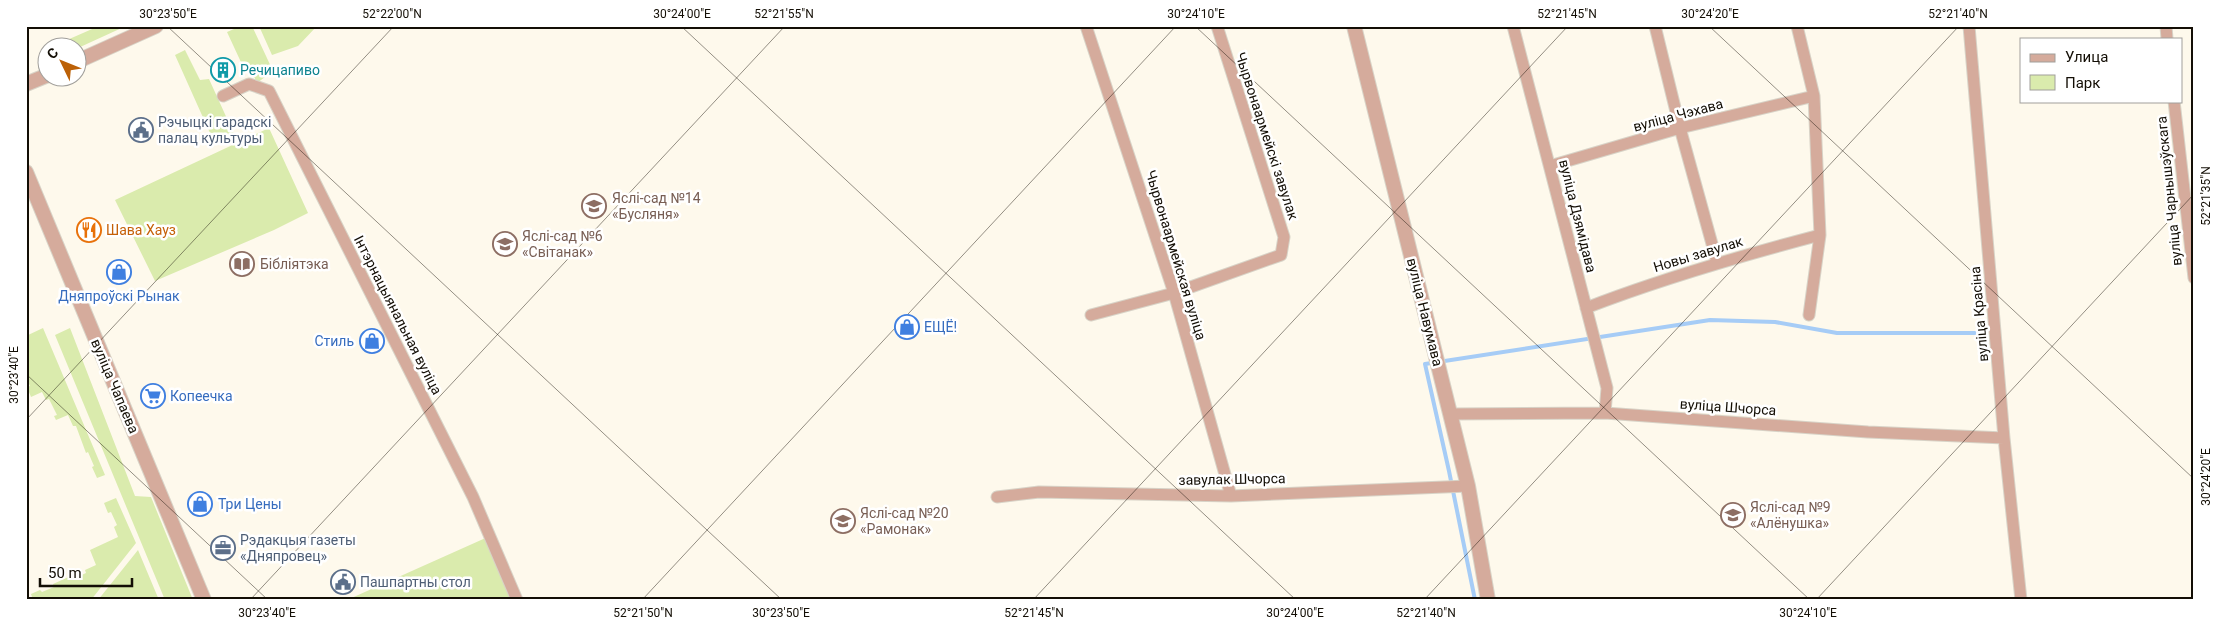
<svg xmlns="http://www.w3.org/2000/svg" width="2220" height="626" viewBox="0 0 2220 626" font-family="Roboto,sans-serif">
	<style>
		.green { fill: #daebad }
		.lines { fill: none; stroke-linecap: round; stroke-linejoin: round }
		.stream { stroke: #a6ccf6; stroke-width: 4 }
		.minor-casing { stroke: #d8d3c7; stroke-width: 13 }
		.tertiary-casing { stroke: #d8d3c7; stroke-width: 16 }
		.minor { stroke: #d5ab9c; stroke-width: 11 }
		.tertiary { stroke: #d5ab9c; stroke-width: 14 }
		.ticks { fill: none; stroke: #130e05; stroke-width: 1; stroke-opacity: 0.45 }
		.labels { text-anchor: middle; stroke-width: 5; stroke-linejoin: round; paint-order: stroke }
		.culture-label { font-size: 14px; fill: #0d838f; stroke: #fff; text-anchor: start }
		.street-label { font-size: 14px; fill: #130e05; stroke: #fff }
		.service-label { font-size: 14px; fill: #4e5e75; stroke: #fff; text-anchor: start }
		.education-label { font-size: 14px; fill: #785e54; stroke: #fff; text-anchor: start }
		.food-label { font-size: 14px; fill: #c56008; stroke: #fff; text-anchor: start }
		.shop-label { font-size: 14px; fill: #366cbe; stroke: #fff; text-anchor: start }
		.neatline { fill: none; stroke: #130e05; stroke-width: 2 }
		.ticks-label { font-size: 12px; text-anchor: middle; fill: #130e05 }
	</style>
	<rect width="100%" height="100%" fill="#fef9ec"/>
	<!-- green -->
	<path class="green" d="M 99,26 L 126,26 L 78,48 L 51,47 Z
		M 241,26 L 252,26 L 273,71 L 257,83 L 252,72 L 246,73 L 227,32 Z
		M 259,26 L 317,26 L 298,46 L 272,55 Z
		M 185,50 L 200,80 L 209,79 L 234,134 L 214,142 L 175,55 Z
		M 269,128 L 308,213 L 274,230 L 155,281 L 115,200 Z
		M 43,328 L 105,475 L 97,478 L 92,467 L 94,466 L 88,452 L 86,453 L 76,426 L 73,426 L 68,415 L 56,420 L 54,416 L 57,415 L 49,399 L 46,400 L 42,392 L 31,397 L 27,387 L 30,386 L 26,378 L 26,336 Z
		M 70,328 L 135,496 L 151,497 L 193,600 L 165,600 L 55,335 Z
		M 116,498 L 136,543 L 91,600 L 33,600 L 31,594 L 40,590 L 42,592 L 54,587 L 53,584 L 73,575 L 75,578 L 86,573 L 85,570 L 96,565 L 90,550 L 118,537 L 114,527 L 117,525 L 111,512 L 108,513 L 104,503 Z
		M 490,536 L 517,600 L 347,600 Z
		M 138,550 L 159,600 L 98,600 Z"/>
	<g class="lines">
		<!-- stream -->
		<path class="stream" d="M 1475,600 L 1449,471 L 1425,364 L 1710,320 L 1775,322 L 1837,333 L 1975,333"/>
		<defs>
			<path id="minor" d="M 1086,26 L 1174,293 L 1231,496
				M 1513,26 L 1607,388 L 1605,413
				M 1655,26 L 1680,128 L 1717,262
				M 1797,26 L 1814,96 L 1820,235 L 1809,315
				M 1969,26 L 2004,438 L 2021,600
				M 2166,26 L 2167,39
				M 223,96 L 249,84 L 269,91 L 473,497 L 517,600
				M 2174,101 L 2194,278
				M 1550,166 L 1680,128 L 1814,96
				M 1586,308 C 1663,278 1740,256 1820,235
				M 1091,315 L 1174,293 L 1281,255 L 1284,237 L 1217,26
				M 1450,414 L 1605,413 L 1868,432 L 2004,438
				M 997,497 L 1039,492 L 1231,496 L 1468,486"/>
			<path id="tertiary" d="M 1354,26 L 1468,486 L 1488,600
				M 78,61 L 156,26
				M 26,84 L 48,75
				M 26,172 L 204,600"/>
		</defs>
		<!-- minor casing -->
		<use href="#minor" class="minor-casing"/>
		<!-- tertiary casing -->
		<use href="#tertiary" class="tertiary-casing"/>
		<!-- minor -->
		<use href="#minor" class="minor"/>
		<!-- tertiary -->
		<use href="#tertiary" class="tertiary"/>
	</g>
	<!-- ticks -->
	<path class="ticks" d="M 167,26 L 782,600M 681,26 L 1296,600M 1195,26 L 1810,600M 1709,26 L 2194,479M 26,374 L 268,600M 26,420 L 394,26M 250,600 L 785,26M 642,600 L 1176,26M 1033,600 L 1568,26M 1424,600 L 1959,26M 1816,600 L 2194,194"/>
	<!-- icons -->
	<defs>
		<symbol id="building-ring" viewBox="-11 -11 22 22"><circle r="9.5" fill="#fff" stroke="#0f9aa8" stroke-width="1.5"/><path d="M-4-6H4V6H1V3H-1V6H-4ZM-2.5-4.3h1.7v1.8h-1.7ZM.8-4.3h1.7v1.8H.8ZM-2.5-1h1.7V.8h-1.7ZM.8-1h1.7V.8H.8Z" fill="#0f9aa8"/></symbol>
		<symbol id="civic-ring" viewBox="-11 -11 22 22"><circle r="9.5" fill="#fff" stroke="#5c6f8a" stroke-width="1.5"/><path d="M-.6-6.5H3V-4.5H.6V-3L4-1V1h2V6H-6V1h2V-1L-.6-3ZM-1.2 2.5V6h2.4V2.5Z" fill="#5c6f8a"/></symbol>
		<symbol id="school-ring" viewBox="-11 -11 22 22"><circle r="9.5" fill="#fff" stroke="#8d6e63" stroke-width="1.5"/><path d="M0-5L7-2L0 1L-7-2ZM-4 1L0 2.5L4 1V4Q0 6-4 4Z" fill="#8d6e63"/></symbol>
		<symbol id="restaurant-ring" viewBox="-11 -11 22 22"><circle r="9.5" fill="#fff" stroke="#e8710a" stroke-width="1.5"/><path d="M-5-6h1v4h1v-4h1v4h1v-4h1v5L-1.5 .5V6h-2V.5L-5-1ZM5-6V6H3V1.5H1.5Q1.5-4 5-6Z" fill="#e8710a"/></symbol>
		<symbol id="library-ring" viewBox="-11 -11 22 22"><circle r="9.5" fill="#fff" stroke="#8d6e63" stroke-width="1.5"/><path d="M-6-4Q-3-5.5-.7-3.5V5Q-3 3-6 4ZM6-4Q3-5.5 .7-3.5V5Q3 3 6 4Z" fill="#8d6e63"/></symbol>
		<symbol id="shop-ring" viewBox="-11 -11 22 22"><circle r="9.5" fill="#fff" stroke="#3f7fe0" stroke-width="1.5"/><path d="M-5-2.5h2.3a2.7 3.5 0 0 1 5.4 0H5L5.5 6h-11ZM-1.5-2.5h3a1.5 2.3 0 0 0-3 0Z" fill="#3f7fe0"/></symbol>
		<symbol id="supermarket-ring" viewBox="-11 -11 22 22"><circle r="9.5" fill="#fff" stroke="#3f7fe0" stroke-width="1.5"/><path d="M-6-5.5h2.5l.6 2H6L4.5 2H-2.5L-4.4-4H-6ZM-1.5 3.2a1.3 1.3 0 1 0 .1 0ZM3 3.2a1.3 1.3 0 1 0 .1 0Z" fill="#3f7fe0"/></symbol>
		<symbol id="office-ring" viewBox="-11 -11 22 22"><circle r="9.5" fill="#fff" stroke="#5c6f8a" stroke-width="1.5"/><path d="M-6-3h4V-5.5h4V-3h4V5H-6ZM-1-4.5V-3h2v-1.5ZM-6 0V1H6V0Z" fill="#5c6f8a"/></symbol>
	</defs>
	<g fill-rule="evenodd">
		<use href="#building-ring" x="209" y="56" width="28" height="28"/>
		<use href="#civic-ring" x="127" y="116" width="28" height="28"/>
		<use href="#school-ring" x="580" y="192" width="28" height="28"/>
		<use href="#restaurant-ring" x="75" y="216" width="28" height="28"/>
		<use href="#school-ring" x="491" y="230" width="28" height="28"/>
		<use href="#library-ring" x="228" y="250" width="28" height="28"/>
		<use href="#shop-ring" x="105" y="258" width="28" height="28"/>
		<use href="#shop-ring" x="893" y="313" width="28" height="28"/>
		<use href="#shop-ring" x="358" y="327" width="28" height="28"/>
		<use href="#supermarket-ring" x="139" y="382" width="28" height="28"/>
		<use href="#shop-ring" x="186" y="490" width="28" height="28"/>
		<use href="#school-ring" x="1719" y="501" width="28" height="28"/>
		<use href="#school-ring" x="829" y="507" width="28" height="28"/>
		<use href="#office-ring" x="209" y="534" width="28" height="28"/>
		<use href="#civic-ring" x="329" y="568" width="28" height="28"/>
	</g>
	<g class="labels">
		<!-- culture labels -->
		<g class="culture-label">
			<text x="240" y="75">Речицапиво</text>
		</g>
		<!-- street labels -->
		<g class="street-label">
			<text transform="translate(1678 115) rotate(-15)" y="5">вуліца Чэхава</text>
			<text transform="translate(1267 136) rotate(72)" y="5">Чырвонаармейскі завулак</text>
			<text transform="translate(2169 191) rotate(-96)" y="5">вуліца Чарнышэўскага</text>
			<text transform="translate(1578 216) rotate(76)" y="5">вуліца Дзямідава</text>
			<text transform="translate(1698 254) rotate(-17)" y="5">Новы завулак</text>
			<text transform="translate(1176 255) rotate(73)" y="5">Чырвонаармейская вуліца</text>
			<text transform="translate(1425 312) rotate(76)" y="5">вуліца Навумава</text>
			<text transform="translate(1979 314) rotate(-95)" y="5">вуліца Красіна</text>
			<text transform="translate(398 315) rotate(63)" y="5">Інтэрнацыянальная вуліца</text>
			<text transform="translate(115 386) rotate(67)" y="5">вуліца Чапаева</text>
			<text transform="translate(1728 407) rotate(4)" y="5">вуліца Шчорса</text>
			<text transform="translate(1232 479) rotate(-1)" y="5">завулак Шчорса</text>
		</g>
		<!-- service labels -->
		<g class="service-label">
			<text x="158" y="127">Рэчыцкі гарадскі<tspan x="158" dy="16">палац культуры</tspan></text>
			<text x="240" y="545">Рэдакцыя газеты<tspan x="240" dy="16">«Дняпровец»</tspan></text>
			<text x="360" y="587">Пашпартны стол</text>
		</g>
		<!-- education labels -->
		<g class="education-label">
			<text x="612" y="203">Яслі-сад №14<tspan x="612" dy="16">«Бусляня»</tspan></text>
			<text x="522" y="241">Яслі-сад №6<tspan x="522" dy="16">«Світанак»</tspan></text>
			<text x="260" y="269">Бібліятэка</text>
			<text x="1750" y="512">Яслі-сад №9<tspan x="1750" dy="16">«Алёнушка»</tspan></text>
			<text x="860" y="518">Яслі-сад №20<tspan x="860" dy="16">«Рамонак»</tspan></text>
		</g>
		<!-- food labels -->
		<g class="food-label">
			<text x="106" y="235">Шава Хауз</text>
		</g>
		<!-- shop labels -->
		<g class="shop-label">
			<text x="119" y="301" text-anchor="middle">Дняпроўскі Рынак</text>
			<text x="924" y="332">ЕЩЁ!</text>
			<text x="354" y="346" text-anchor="end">Стиль</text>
			<text x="170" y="401">Копеечка</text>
			<text x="218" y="509">Три Цены</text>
		</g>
	</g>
	<!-- border -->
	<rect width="2220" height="626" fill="none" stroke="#ffffff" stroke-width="55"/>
	<!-- legend -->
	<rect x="2020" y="38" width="162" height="65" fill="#ffffff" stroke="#a19f9b"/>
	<rect x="2030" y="54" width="25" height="8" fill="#d5ab9c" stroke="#a19f9b"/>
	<text x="2065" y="62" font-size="15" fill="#130e05">Улица</text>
	<rect x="2030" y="75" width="25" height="15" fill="#daebad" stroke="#a19f9b"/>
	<text x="2065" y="88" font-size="15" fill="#130e05">Парк</text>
	<!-- north arrow -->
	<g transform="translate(62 62) rotate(313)"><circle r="24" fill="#ffffff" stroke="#a19f9b"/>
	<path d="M0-4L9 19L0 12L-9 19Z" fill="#bc6107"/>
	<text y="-8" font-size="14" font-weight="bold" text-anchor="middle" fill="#130e05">С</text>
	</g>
	<!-- scale -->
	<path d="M40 578v8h92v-8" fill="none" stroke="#130e05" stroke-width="2.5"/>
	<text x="48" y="578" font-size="15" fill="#130e05" stroke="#ffffff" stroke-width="4" paint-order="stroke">50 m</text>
	<rect x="28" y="28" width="2164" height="570" class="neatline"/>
	<g class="ticks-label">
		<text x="168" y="18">30°23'50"E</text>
		<text x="392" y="18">52°22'00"N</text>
		<text x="682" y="18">30°24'00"E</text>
		<text x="784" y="18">52°21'55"N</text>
		<text x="1196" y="18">30°24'10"E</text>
		<text x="1567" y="18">52°21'45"N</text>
		<text x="1710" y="18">30°24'20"E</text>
		<text x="1958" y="18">52°21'40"N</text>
		<text transform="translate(2206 196) rotate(-90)" y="4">52°21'35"N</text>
		<text transform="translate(14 375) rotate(-90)" y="4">30°23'40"E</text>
		<text transform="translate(2206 477) rotate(-90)" y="4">30°24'20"E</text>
		<text x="267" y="617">30°23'40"E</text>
		<text x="643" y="617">52°21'50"N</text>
		<text x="781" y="617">30°23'50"E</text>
		<text x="1034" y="617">52°21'45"N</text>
		<text x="1295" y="617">30°24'00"E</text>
		<text x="1426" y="617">52°21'40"N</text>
		<text x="1808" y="617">30°24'10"E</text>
	</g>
</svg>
